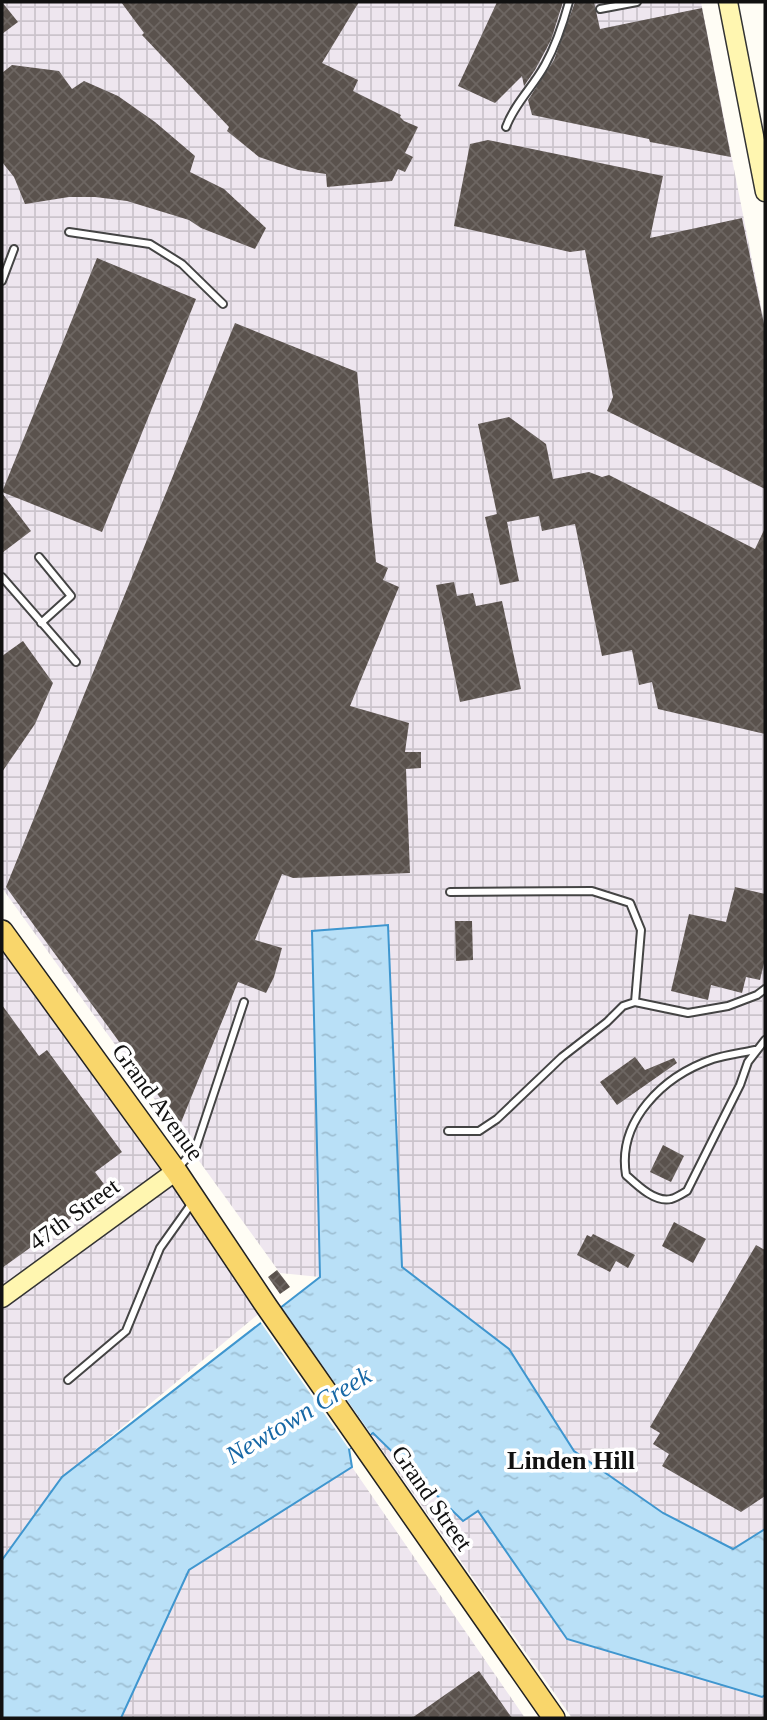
<svg xmlns="http://www.w3.org/2000/svg" width="767" height="1720" viewBox="0 0 767 1720" font-family="'Times New Roman',serif">
	<style>
		.industrial { fill: url(#industrial-grid) }
		.water { fill: url(#water-ripples); stroke: #3f96cf; stroke-width: 2 }
		.pier { fill: #fffdf5 }
		.building { fill: url(#building-cross-hatch) }
		.lines { fill: none; stroke-linecap: round; stroke-linejoin: round }
		.service-casing { stroke: #444; stroke-width: 10 }
		.secondary-casing { stroke: #333; stroke-width: 21 }
		.primary-casing { stroke: #222; stroke-width: 24 }
		.service { stroke: #fff; stroke-width: 6 }
		.secondary { stroke: #fff6b0; stroke-width: 18 }
		.primary { stroke: #f9d66b; stroke-width: 21 }
		.labels { text-anchor: middle; stroke-width: 7; stroke-linejoin: round; paint-order: stroke }
		.street-label { font-size: 24px; fill: #111; stroke: #fff }
		.water-label { font-size: 26px; font-style: italic; fill: #1768a6; stroke: #fff }
		.neighbourhood-label { font-size: 26px; font-weight: bold; fill: #111; stroke: #fff }
	</style>
	<defs>
		<pattern id="industrial-grid" width="8" height="8" patternUnits="userSpaceOnUse" patternTransform="scale(1.75)"><rect width="8" height="8" fill="#eee6ef"/><path d="M0 4h8M4 0v8" fill="none" stroke="#cbc4cc"/></pattern>
		<pattern id="water-ripples" width="26" height="14" patternUnits="userSpaceOnUse" patternTransform="scale(1.75)"><rect width="26" height="14" fill="#b9e0f7"/><path d="M2 4q2-2 4 0t4 0M15 11q2-2 4 0t4 0" fill="none" stroke="#9ebfd3"/></pattern>
		<pattern id="building-cross-hatch" width="8" height="8" patternUnits="userSpaceOnUse" patternTransform="scale(1.75)"><rect width="8" height="8" fill="#5a524d"/><path d="M0 0l8 8M0 8l8-8" fill="none" stroke="#6d6662"/></pattern>
	</defs>
	<rect width="100%" height="100%" fill="#fffdf5"/>
	<!-- industrial -->
	<path class="industrial" d="M 2,2 L 701,2 L 765,326 L 765,1529 L 733,1549 L 663,1513 L 574,1451 L 509,1349 L 402,1267 L 388,925 L 312,931 L 320,1277 L 280,1273 L 2,888 Z
		M 2,931 L 267,1307 L 62,1477 L 2,1560 Z
		M 374,1432 L 477,1510 L 568,1639 L 762,1697 L 765,1695 L 765,1718 L 572,1718 L 371,1434 Z
		M 352,1467 L 525,1718 L 121,1718 L 189,1570 Z"/>
	<!-- water -->
	<path class="water" d="M 388,925 L 402,1267 L 509,1349 L 574,1451 L 663,1513 L 733,1549 L 765,1529 L 765,1695 L 762,1697 L 567,1639 L 478,1511 L 463,1521 L 373,1433 L 349,1449 L 352,1467 L 189,1570 L 121,1718 L 2,1718 L 2,1560 L 62,1477 L 320,1277 L 312,931 Z"/>
	<!-- pier -->
	<path class="pier" d="M 279,1304 L 371,1434 L 349,1449 L 259,1320 Z"/>
	<!-- building -->
	<path class="building" d="M 2,2 L 18,22 L 2,34 Z
		M 121,2 L 359,2 L 322,63 L 358,80 L 353,91 L 401,115 L 400,117 L 404,121 L 418,127 L 405,153 L 413,157 L 405,172 L 398,169 L 392,181 L 327,187 L 326,174 L 298,170 L 259,157 L 227,131 L 229,127 L 142,35 L 144,33 Z
		M 497,2 L 563,2 L 551,40 L 535,70 L 524,86 L 522,76 L 495,103 L 458,86 Z
		M 575,2 L 594,2 L 600,29 L 702,8 L 731,157 L 650,142 L 649,139 L 532,115 L 528,100 L 554,60 Z
		M 12,65 L 59,71 L 72,89 L 84,81 L 118,96 L 155,122 L 195,156 L 190,172 L 224,189 L 266,228 L 255,249 L 201,228 L 189,220 L 127,201 L 95,197 L 69,197 L 25,204 L 14,177 L 2,162 L 2,73 Z
		M 488,140 L 663,176 L 650,238 L 742,218 L 765,329 L 765,489 L 607,411 L 613,397 L 585,250 L 570,252 L 454,226 L 470,144 Z
		M 97,258 L 196,299 L 102,532 L 2,492 Z
		M 235,323 L 357,372 L 376,562 L 388,568 L 383,580 L 399,587 L 350,706 L 409,723 L 405,752 L 421,752 L 421,768 L 406,769 L 410,873 L 293,878 L 282,874 L 255,940 L 282,948 L 274,977 L 266,993 L 238,982 L 180,1125 L 6,887 Z
		M 509,417 L 546,444 L 553,479 L 589,472 L 602,477 L 609,475 L 755,549 L 765,528 L 765,734 L 658,709 L 652,682 L 639,685 L 632,650 L 602,656 L 575,524 L 542,531 L 539,516 L 507,522 L 519,581 L 500,585 L 485,517 L 497,514 L 478,424 Z
		M 2,493 L 31,531 L 2,553 Z
		M 454,582 L 457,596 L 473,593 L 476,606 L 502,601 L 521,689 L 460,702 L 436,585 Z
		M 23,641 L 53,683 L 35,724 L 2,772 L 2,656 Z
		M 735,887 L 765,894 L 765,959 L 760,980 L 746,977 L 742,993 L 711,985 L 708,1000 L 671,991 L 689,914 L 726,922 Z
		M 455,921 L 472,921 L 473,960 L 456,961 Z
		M 2,1005 L 39,1056 L 47,1050 L 122,1152 L 95,1172 L 109,1191 L 2,1268 Z
		M 635,1057 L 645,1070 L 674,1058 L 677,1063 L 617,1105 L 600,1082 Z
		M 663,1145 L 684,1156 L 671,1182 L 650,1172 Z
		M 674,1222 L 706,1239 L 693,1263 L 662,1246 Z
		M 593,1234 L 635,1255 L 628,1268 L 616,1261 L 610,1272 L 577,1255 L 587,1235 L 591,1237 Z
		M 756,1245 L 765,1250 L 765,1496 L 741,1512 L 662,1466 L 669,1454 L 653,1444 L 660,1433 L 650,1427 Z
		M 277,1270 L 290,1287 L 280,1294 L 268,1277 Z
		M 479,1671 L 512,1718 L 412,1718 Z"/>
	<g class="lines">
		<defs>
			<path id="service" d="M 600,9 L 637,2
				M 506,127 C 515,103 533,87 545,65 C 556,45 563,24 569,2
				M 69,232 L 150,244 L 182,264 L 223,304
				M 2,281 L 14,249
				M 39,557 L 71,596 L 41,623
				M 2,577 L 76,662
				M 450,892 L 592,891 L 630,903 L 641,930 L 635,1002
				M 755,1050 C 741,1053 726,1055 713,1059 C 663,1076 617,1121 626,1175 C 637,1185 655,1203 671,1199 C 676,1198 682,1194 687,1191 L 740,1085 L 748,1062 L 765,1040
				M 448,1131 L 479,1131 L 497,1119 L 562,1057 L 607,1022 L 623,1006 L 635,1002 L 688,1013 L 728,1006 L 757,995 L 765,989
				M 180,1166 L 196,1147 L 244,1002
				M 68,1380 L 126,1331 L 160,1248 L 192,1203"/>
			<path id="secondary" d="M 728,2 L 765,192
				M 2,1298 L 176,1171"/>
			<path id="primary" d="M 2,931 L 176,1171 L 267,1307 L 554,1718"/>
		</defs>
		<!-- service casing -->
		<use href="#service" class="service-casing"/>
		<!-- secondary casing -->
		<use href="#secondary" class="secondary-casing"/>
		<!-- primary casing -->
		<use href="#primary" class="primary-casing"/>
		<!-- service -->
		<use href="#service" class="service"/>
		<!-- secondary -->
		<use href="#secondary" class="secondary"/>
		<!-- primary -->
		<use href="#primary" class="primary"/>
	</g>
	<g class="labels">
		<!-- street labels -->
		<g class="street-label">
			<text transform="translate(158 1102) rotate(54)" y="8">Grand Avenue</text>
			<text transform="translate(74 1214) rotate(-36)" y="8">47th Street</text>
			<text transform="translate(432 1498) rotate(55)" y="8">Grand Street</text>
		</g>
		<!-- water labels -->
		<g class="water-label">
			<text transform="translate(298 1415) rotate(-31)" y="9">Newtown Creek</text>
		</g>
		<!-- neighbourhood labels -->
		<g class="neighbourhood-label">
			<text x="571" y="1469">Linden Hill</text>
		</g>
	</g>
	<!-- border -->
	<rect width="767" height="1720" fill="none" stroke="#111111" stroke-width="7"/>
</svg>
